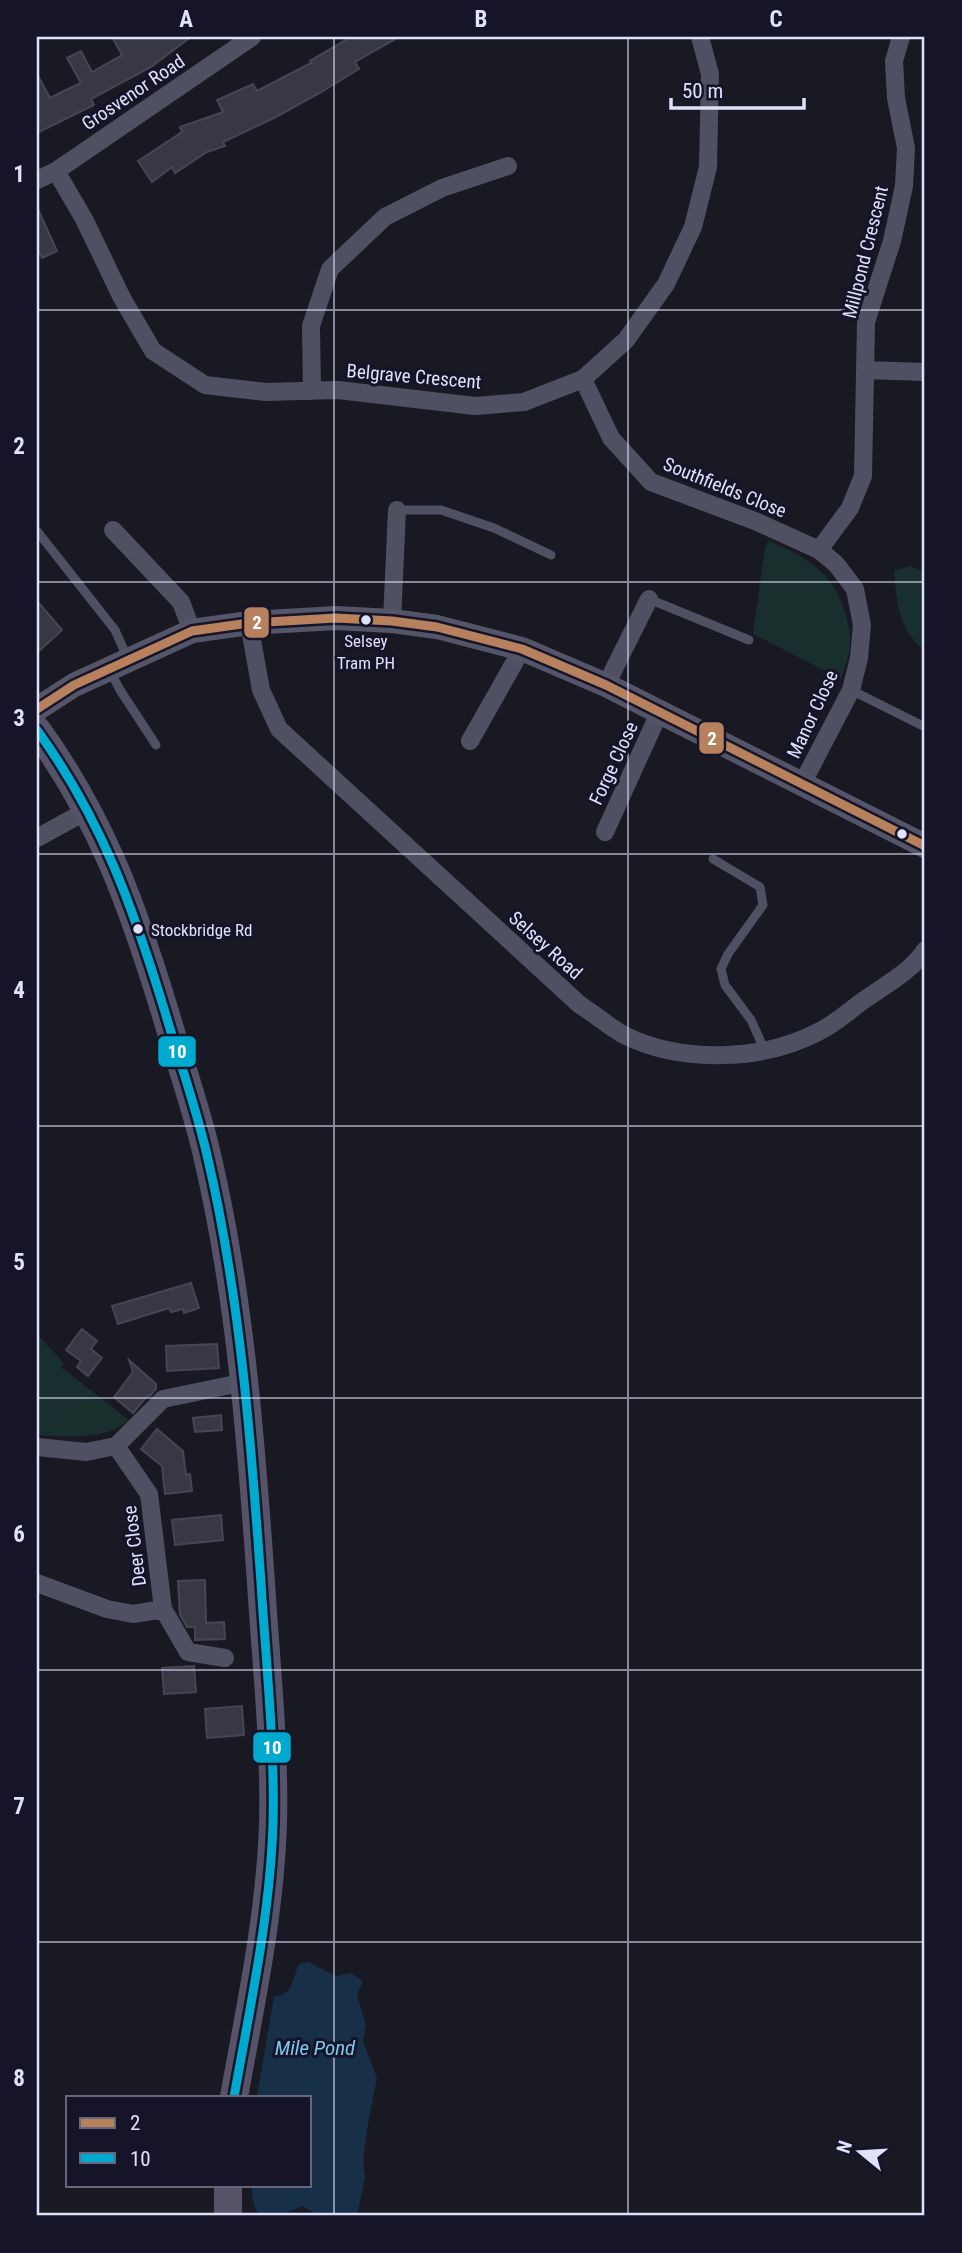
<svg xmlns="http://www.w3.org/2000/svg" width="962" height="2253" viewBox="0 0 962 2253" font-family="'Roboto Condensed',sans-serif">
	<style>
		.green { fill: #182f2d }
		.water { fill: #172f47 }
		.building { fill: #383845; stroke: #464556; stroke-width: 2 }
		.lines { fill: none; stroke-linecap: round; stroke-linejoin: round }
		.service { stroke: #4f5163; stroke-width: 9 }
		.minor { stroke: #4f5163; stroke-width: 18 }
		.secondary { stroke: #545569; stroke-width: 24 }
		.primary { stroke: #565368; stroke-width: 28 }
		.bus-1-casing { stroke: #151429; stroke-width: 14 }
		.bus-2-casing { stroke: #151429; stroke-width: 14 }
		.bus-1 { stroke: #b6815c; stroke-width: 9 }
		.bus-2 { stroke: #00a9ce; stroke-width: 9 }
		.grid { fill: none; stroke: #e0e1fb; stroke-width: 2; stroke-opacity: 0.55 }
		.bus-dot { fill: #e0e1fb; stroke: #151429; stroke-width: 2.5 }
		.labels { text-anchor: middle; stroke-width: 6; stroke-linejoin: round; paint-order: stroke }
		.bus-label { font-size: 17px; fill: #e0e1fb; stroke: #151429 }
		.street-label { font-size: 19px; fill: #e0e1fb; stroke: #151429 }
		.water-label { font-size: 21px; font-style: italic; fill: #7cc8ed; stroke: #151429 }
		.line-badge { stroke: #151429; stroke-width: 2.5 }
		.badge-label { font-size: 19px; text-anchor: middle; font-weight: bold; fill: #fff }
		.neatline { fill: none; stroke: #e0e1fb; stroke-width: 2.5 }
		.grid-label { font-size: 23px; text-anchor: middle; font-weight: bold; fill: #e0e1fb }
	</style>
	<rect width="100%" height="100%" fill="#191924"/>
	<!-- green -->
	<path class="green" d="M 769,541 C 804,556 832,571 844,609 C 848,621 851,634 850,647 C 849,657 844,669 841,679 L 753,634 L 765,547 Z
		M 910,566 L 925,572 L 925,650 C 898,632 897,601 894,571 Z
		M 37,1334 L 64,1363 L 61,1367 L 129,1420 C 103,1442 68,1436 37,1435 Z"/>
	<!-- water -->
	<path class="water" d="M 308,1962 L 336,1976 L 351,1973 L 363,1981 L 357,1995 L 366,2025 L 363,2041 L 377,2078 L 367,2129 L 363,2160 L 365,2177 L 357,2216 L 320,2216 L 302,2206 L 284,2214 L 260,2216 C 254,2210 251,2194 252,2185 L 310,2185 L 310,2097 L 257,2097 L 274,1996 C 292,1997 292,1979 299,1964 Z"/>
	<!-- building -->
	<path class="building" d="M 112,37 L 191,37 L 151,67 L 91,99 L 94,105 L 37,133 L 37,74 L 50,98 L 66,90 L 81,83 L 67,58 L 81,51 L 92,72 L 122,55 Z
		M 351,37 L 399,37 L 355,62 L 359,69 L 318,94 L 274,118 L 223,142 L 225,146 L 207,152 L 175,173 L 172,167 L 152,182 L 138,161 L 182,132 L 180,127 L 223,112 L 217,100 L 253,84 L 257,91 L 311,63 L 310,61 Z
		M 37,207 L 57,251 L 42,258 L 37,247 Z
		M 37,601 L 62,630 L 37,653 Z
		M 191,1283 L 199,1308 L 184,1313 L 183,1309 L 171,1312 L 169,1308 L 118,1324 L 112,1306 Z
		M 82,1329 L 97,1341 L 91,1349 L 102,1358 L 88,1376 L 77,1367 L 81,1361 L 66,1350 Z
		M 217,1344 L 219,1368 L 167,1371 L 166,1346 Z
		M 129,1360 L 156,1384 L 156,1389 L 150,1396 L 148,1395 L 133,1413 L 114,1397 L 133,1372 Z
		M 221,1415 L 222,1430 L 195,1432 L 193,1418 Z
		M 157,1429 L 183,1451 L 186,1475 L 190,1474 L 192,1491 L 165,1494 L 162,1466 L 141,1449 Z
		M 221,1515 L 223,1540 L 175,1545 L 172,1520 Z
		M 205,1580 L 206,1623 L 224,1622 L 225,1639 L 195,1640 L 195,1627 L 187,1627 L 180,1615 L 178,1581 Z
		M 194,1666 L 196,1692 L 164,1694 L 162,1668 Z
		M 242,1706 L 244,1735 L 207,1738 L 205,1709 Z"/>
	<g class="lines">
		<!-- service -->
		<path class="service" d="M 397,510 L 441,510 L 494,528 L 551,555
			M 37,531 L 115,630 L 127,657
			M 649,599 L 749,640
			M 109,669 L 120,690 L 156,745
			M 851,690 L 925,727
			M 713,859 L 760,887 L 763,905 L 728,954 L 721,969 L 725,985 L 751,1020 L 765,1051"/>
		<!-- minor -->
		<path class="minor" d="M 56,171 L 84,219 L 122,298 L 153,351 L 205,385 L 266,392 L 338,390 L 475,406 L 524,402 L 583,379 L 626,340 L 666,284 L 693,227 L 708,167 L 710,74 L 700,37
			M 37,180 L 56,171 L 252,37
			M 866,370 L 925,372
			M 583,379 L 611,438 L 651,482 L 755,521 L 819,550 L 836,564 L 855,589 L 862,625 L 859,658 L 851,690 L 802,784
			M 312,391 L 311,326 L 330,269 L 385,217 L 442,188 L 508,166
			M 113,530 L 181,602 L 192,631
			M 819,550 L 850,508 L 863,476 L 866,322 L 892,241 L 904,186 L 906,148 L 896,98 L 894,61 L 901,37
			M 392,621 L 397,510
			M 249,623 L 261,690 L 279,729 L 580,1005 C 595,1014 609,1027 624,1035 C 682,1064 764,1061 820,1031 C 836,1023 850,1010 864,1000 C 884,986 912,971 925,950
			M 606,685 L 649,599
			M 470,741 L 522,649
			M 605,832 L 660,711
			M 37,838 L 88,810
			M 37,1447 L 86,1452 L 116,1446 L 163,1399 L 245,1382
			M 37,1583 L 107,1609 L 133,1614 L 163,1609 L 149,1494 L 116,1446
			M 163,1609 L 188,1652 L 225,1658"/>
		<!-- secondary -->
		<path class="secondary" d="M 37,709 L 74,685 L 192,631 L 249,623 L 336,618 L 392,621 L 437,627 L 522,649 L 606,685 L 925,846"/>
		<!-- primary -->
		<path class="primary" d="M 37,730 C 102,820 133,907 165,1012 C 179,1060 196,1107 207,1155 C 240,1295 251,1440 261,1583 C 266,1663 275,1744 273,1824 C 270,1916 250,2007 234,2097
			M 228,2216 L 228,2185"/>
		<defs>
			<path id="bus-1" d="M 37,709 L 74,685 L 192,631 L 249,623 L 336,618 L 392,621 L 437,627 L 522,649 L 606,685 L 925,846"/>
			<path id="bus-2" d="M 37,730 C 102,820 133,907 165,1012 C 179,1060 196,1107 207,1155 C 240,1295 251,1440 261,1583 C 266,1663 275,1744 273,1824 C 270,1916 250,2007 234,2097"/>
		</defs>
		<!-- bus-1 casing -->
		<use href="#bus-1" class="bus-1-casing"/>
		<!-- bus-2 casing -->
		<use href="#bus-2" class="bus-2-casing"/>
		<!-- bus-1 -->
		<use href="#bus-1" class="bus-1"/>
		<!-- bus-2 -->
		<use href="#bus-2" class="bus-2"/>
	</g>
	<!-- grid -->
	<path class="grid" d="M 334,37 L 334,2216M 628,37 L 628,2216M 37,310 L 925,310M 37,582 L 925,582M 37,854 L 925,854M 37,1126 L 925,1126M 37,1398 L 925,1398M 37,1670 L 925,1670M 37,1942 L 925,1942"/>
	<!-- markers -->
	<g class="bus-dot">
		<circle cx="366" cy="620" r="6"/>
		<circle cx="902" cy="834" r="6"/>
		<circle cx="138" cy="929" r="6"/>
	</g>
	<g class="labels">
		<!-- bus labels -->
		<g class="bus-label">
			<text x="366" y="647">Selsey<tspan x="366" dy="22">Tram PH</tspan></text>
			<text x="151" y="936" text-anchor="start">Stockbridge Rd</text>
		</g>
		<!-- street labels -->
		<g class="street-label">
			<text transform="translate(133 92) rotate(-34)" y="7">Grosvenor Road</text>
			<text transform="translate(865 252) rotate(-76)" y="7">Millpond Crescent</text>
			<text transform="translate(414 376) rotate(5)" y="7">Belgrave Crescent</text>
			<text transform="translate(725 487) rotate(22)" y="7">Southfields Close</text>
			<text transform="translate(812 714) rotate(-65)" y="7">Manor Close</text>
			<text transform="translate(613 763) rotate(-65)" y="7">Forge Close</text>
			<text transform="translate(546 945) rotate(42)" y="7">Selsey Road</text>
			<text transform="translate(134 1546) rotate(-97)" y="7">Deer Close</text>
		</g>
		<!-- water labels -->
		<g class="water-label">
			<text x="315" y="2055">Mile Pond</text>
		</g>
	</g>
	<g class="line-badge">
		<rect x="243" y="606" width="27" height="33" rx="7" fill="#b6815c"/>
		<rect x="698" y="721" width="27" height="34" rx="7" fill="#b6815c"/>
		<rect x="157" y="1035" width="40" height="33" rx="7" fill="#00a9ce"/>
		<rect x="252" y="1731" width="40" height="33" rx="7" fill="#00a9ce"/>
	</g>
	<g class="badge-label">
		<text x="257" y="629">2</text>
		<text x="712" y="745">2</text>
		<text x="177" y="1058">10</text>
		<text x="272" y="1754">10</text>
	</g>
	<!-- border -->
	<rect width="962" height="2253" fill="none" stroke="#151429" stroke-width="77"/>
	<!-- legend -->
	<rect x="66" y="2096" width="245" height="91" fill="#151429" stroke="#66667d" stroke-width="2"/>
	<rect x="80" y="2118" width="35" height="10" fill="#b6815c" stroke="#66667d" stroke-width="2"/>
	<text x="130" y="2130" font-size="21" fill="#e0e1fb">2</text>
	<rect x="80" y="2153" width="35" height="10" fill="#00a9ce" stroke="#66667d" stroke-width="2"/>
	<text x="130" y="2166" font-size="21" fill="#e0e1fb">10</text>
	<!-- north arrow -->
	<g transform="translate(860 2152) rotate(288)" stroke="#151429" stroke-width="5" paint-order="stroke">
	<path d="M0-5L12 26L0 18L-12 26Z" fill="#e0e1fb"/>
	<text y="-10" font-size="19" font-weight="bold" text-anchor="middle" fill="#e0e1fb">N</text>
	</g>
	<!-- scale -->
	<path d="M671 98v10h133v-10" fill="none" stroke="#e0e1fb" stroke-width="3.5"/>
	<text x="682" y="98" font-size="21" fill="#e0e1fb" stroke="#151429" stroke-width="5" paint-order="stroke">50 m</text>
	<rect x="38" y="38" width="885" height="2176" class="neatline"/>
	<g class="grid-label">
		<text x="186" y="27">A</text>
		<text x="481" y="27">B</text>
		<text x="776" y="27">C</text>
		<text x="19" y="182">1</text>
		<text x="19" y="454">2</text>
		<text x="19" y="726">3</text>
		<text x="19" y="998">4</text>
		<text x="19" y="1270">5</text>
		<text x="19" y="1542">6</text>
		<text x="19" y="1814">7</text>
		<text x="19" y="2086">8</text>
	</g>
</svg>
